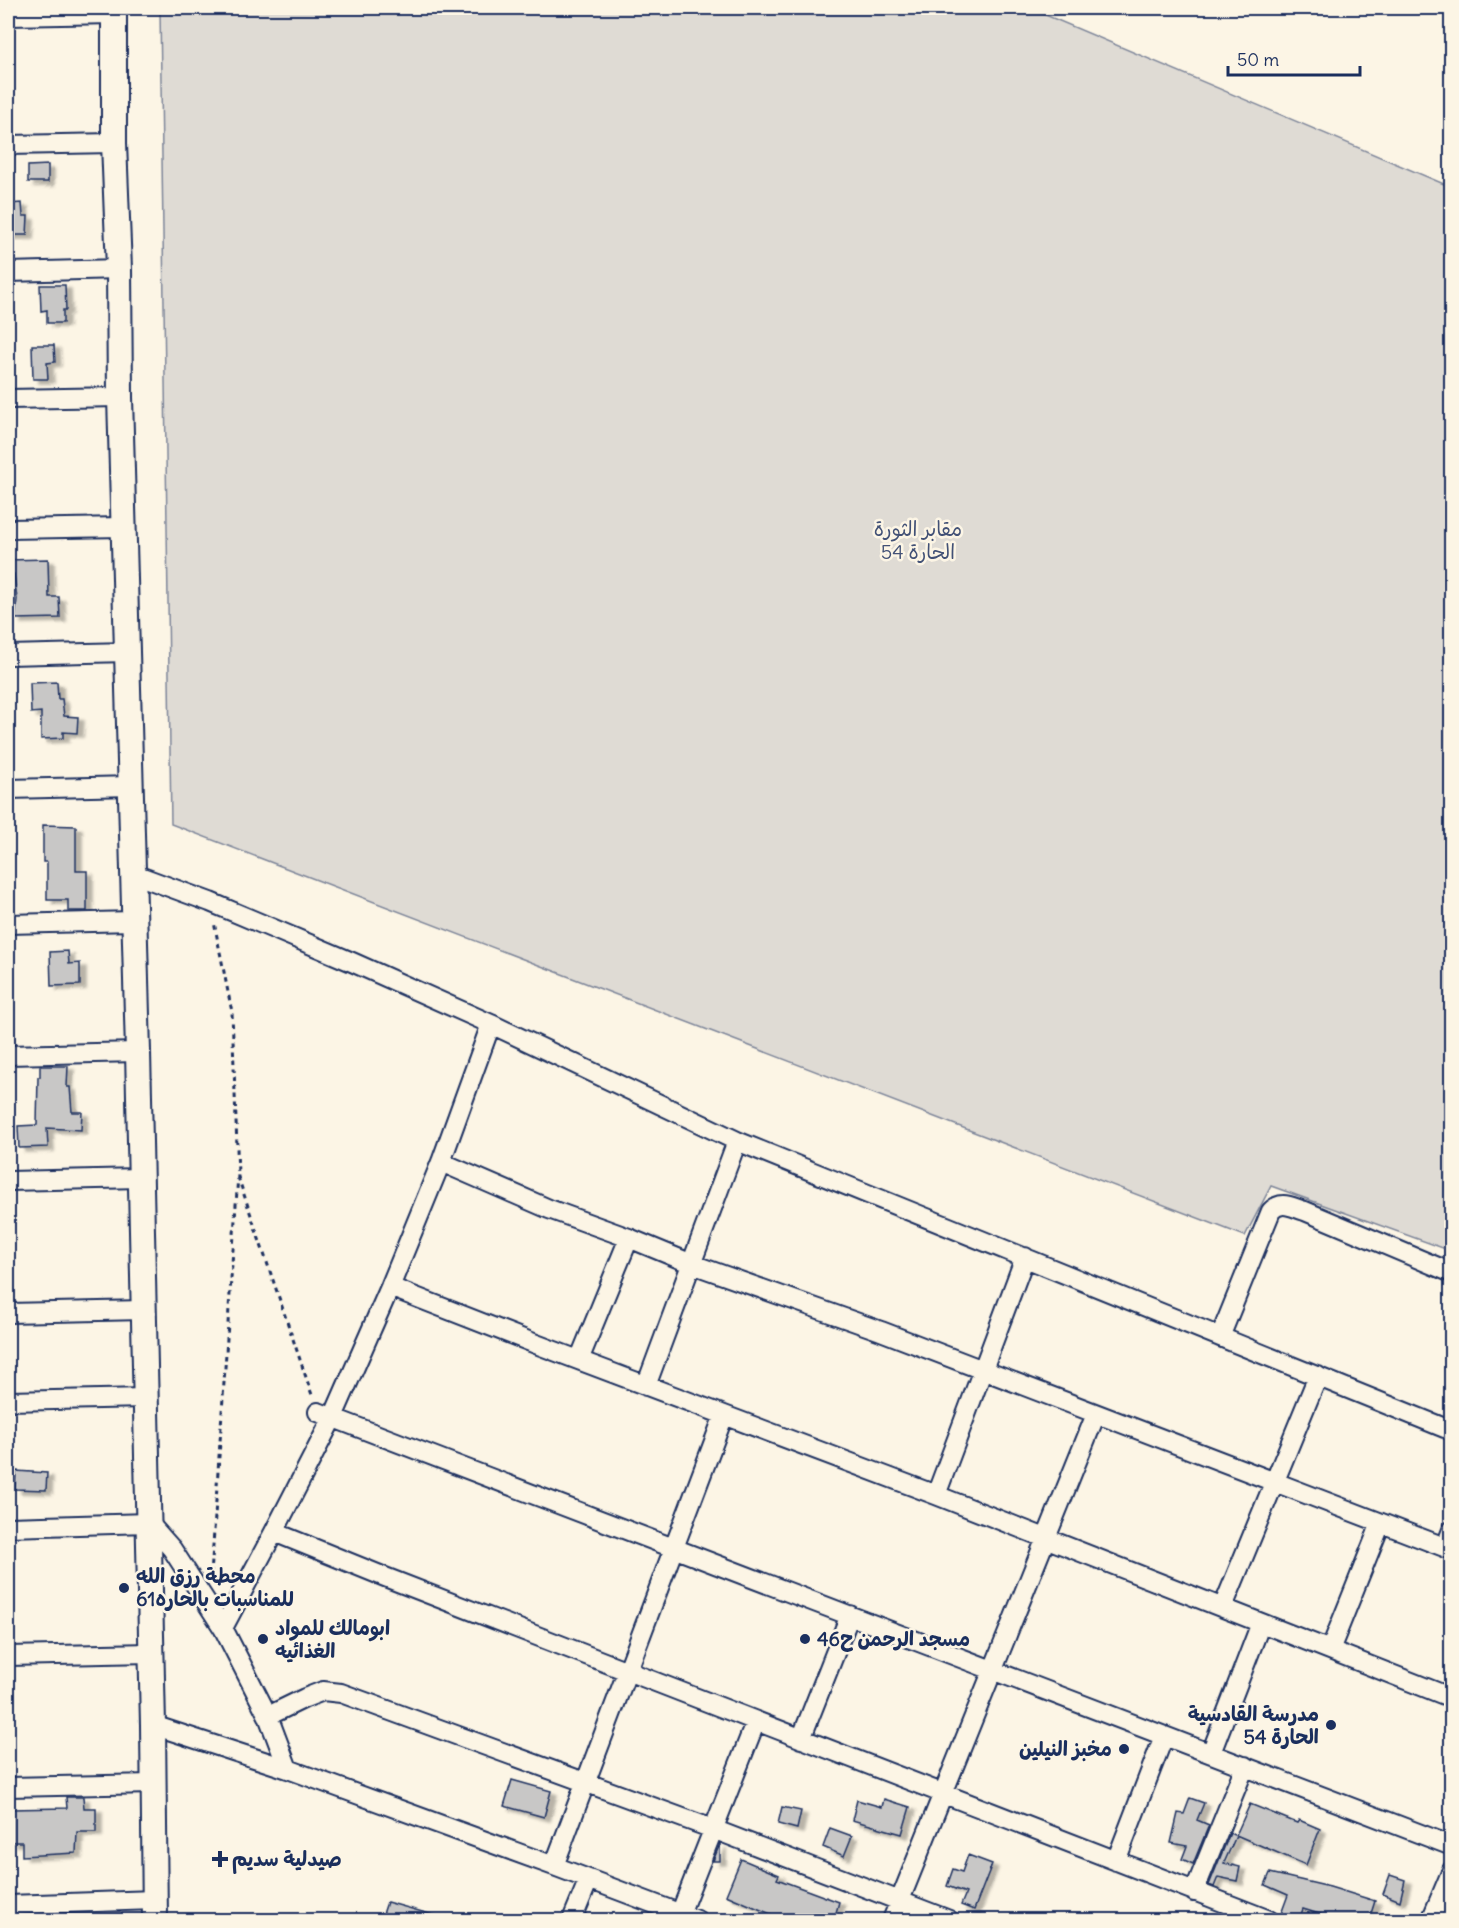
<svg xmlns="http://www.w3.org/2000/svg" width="1459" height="1928" viewBox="0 0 1459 1928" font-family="Delius,'Playpen Sans Arabic',sans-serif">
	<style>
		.green { fill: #dfdbd4; stroke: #7d8599; stroke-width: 1.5 }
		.building { fill: #c8c7c6; stroke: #1b2f5e; stroke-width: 1.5; filter: url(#shadow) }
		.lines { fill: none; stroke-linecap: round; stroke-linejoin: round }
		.street-casing { stroke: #1b2f5e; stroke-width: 22 }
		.secondary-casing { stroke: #1b2f5e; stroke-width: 28 }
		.path { stroke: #1b2f5e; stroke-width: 3; stroke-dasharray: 4.5 4.5; stroke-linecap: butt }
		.street { stroke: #fcf5e5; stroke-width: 18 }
		.secondary { stroke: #fcf5e5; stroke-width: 24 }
		.poi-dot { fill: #1b2f5e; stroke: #fcf5e5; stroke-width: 2 }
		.labels { text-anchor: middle; stroke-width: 5; stroke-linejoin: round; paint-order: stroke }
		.park-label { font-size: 20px; fill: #425176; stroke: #fcf5e5 }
		.poi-label { font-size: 20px; font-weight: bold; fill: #1b2f5e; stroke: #fcf5e5; text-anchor: start }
	</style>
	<defs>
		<filter id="shadow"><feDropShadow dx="6" dy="4" stdDeviation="1.5" flood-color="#0004"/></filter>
	</defs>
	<rect width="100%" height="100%" fill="#fcf5e5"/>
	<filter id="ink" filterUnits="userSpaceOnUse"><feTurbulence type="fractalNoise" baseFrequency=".0167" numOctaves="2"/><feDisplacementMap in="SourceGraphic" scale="12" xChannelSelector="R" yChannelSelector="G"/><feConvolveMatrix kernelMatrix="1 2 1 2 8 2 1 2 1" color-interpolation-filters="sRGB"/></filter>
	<g filter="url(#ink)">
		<!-- green -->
		<path class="green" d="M 160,8 L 1029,8 L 1451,187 L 1451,1251 L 1271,1186 L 1245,1236 L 171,824 Z"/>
		<!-- building -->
		<path class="building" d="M 48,165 L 48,182 L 28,182 L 28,166 Z
			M 22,203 L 23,216 L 28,216 L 27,235 L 8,235 L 8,204 Z
			M 40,285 L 65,285 L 66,310 L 63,310 L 63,323 L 47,323 L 47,310 L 41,311 Z
			M 32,345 L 54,345 L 55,362 L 47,363 L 48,379 L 33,379 Z
			M 48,559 L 49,597 L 59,597 L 60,618 L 15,619 L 17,599 L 14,574 L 8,574 L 8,560 Z
			M 57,682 L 58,699 L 62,699 L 64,716 L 78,717 L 77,733 L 63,732 L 63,738 L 41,739 L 41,712 L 31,713 L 30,683 Z
			M 43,825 L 76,826 L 76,871 L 87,871 L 87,911 L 68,911 L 68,900 L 47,900 L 47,862 L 43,862 Z
			M 68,951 L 69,964 L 80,963 L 80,985 L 51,986 L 50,952 Z
			M 40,1066 L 68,1066 L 67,1087 L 70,1087 L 72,1112 L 82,1112 L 81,1130 L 47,1128 L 48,1147 L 19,1148 L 18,1126 L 37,1125 L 38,1077 L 40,1077 Z
			M 16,1471 L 47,1473 L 46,1490 L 15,1489 Z
			M 512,1780 L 551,1791 L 544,1817 L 504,1806 Z
			M 66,1797 L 83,1797 L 84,1808 L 96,1808 L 96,1832 L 77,1832 L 76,1853 L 22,1856 L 22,1842 L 11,1842 L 10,1809 L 67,1808 Z
			M 1190,1798 L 1204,1803 L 1197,1820 L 1209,1825 L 1193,1864 L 1182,1859 L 1187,1846 L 1171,1843 L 1178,1813 L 1184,1814 Z
			M 884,1799 L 910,1807 L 902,1834 L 852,1820 L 857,1800 L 882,1807 Z
			M 1250,1804 L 1297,1823 L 1299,1820 L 1320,1829 L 1306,1865 L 1236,1835 Z
			M 782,1807 L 801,1811 L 797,1829 L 778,1824 Z
			M 830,1828 L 852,1836 L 844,1856 L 823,1847 Z
			M 1230,1833 L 1236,1836 L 1224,1863 L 1240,1867 L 1237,1881 L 1218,1877 L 1214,1887 L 1209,1885 Z
			M 720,1844 L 720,1861 L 713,1861 Z
			M 968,1855 L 992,1864 L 974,1910 L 961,1905 L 966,1893 L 947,1886 L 953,1869 L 962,1872 Z
			M 741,1859 L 779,1875 L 777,1879 L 839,1902 L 834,1920 L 814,1915 L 812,1920 L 785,1920 L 726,1895 Z
			M 1270,1873 L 1330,1887 L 1375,1901 L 1369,1920 L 1339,1920 L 1303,1909 L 1299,1920 L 1281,1914 L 1288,1895 L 1265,1885 Z
			M 1390,1875 L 1405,1880 L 1400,1901 L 1383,1894 Z
			M 387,1902 L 437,1916 L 437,1920 L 394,1920 L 382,1917 Z"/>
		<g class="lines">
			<defs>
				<path id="street" d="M 8,16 L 115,14
					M 8,145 L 114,143
					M 8,272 L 119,269
					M 8,399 L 120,397
					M 8,529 L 124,527
					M 8,655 L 127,652
					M 8,789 L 132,786
					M 134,874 L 210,902 L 352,962 L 491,1024 L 737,1141 L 1452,1431
					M 8,924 L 134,921
					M 8,1055 L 138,1052
					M 441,1162 L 549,1209 L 629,1238 L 692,1264 L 881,1331 L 1452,1550
					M 8,1181 L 141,1178
					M 390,1287 L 536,1344 L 936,1495 L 1452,1698
					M 8,1313 L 144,1310
					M 1220,1337 L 1271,1211 C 1282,1200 1291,1207 1305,1211 L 1452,1273
					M 579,1360 L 629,1238
					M 646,1386 L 737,1141
					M 8,1401 L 146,1398
					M 318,1412 L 1452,1846
					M 936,1495 L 1025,1257
					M 8,1527 L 149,1523 L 172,1549 L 223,1628 L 268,1716 L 288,1769
					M 274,1532 L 385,1577 L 1269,1920
					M 1445,1548 L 1452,1530
					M 1223,1607 L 1318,1376
					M 223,1628 L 274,1532 L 333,1417 L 390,1287 L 441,1162 L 491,1024
					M 1330,1650 L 1381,1523
					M 8,1656 L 151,1653
					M 268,1716 L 305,1698 L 323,1691 L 341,1693 L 713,1829 L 949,1920
					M 153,1725 L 288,1769 L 554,1866 L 697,1920
					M 801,1739 L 850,1615
					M 1211,1753 L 1261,1623
					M 8,1787 L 154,1784
					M 1116,1861 L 1164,1736
					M 554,1866 L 724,1415
					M 1194,1892 L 1245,1766
					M 8,1905 L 155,1900
					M 680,1914 L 756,1721
					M 572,1920 L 589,1879
					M 892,1920 L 1096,1414
					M 1431,1920 L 1452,1870"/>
				<path id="secondary" d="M 114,8 L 114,143 L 119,269 L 120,397 L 138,1052 L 153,1725 L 155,1920"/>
			</defs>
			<!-- street casing -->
			<use href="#street" class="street-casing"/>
			<!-- secondary casing -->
			<use href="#secondary" class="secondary-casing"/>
			<!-- path -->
			<path class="path" d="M 238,1177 L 312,1395
				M 211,1575 L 238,1175 L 232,1012 L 214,922"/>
			<!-- street -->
			<use href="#street" class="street"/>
			<!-- secondary -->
			<use href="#secondary" class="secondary"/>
		</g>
	</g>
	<!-- markers -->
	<g class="poi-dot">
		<circle cx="124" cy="1588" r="6"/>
		<circle cx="263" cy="1639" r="6"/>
		<circle cx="805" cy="1639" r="6"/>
		<circle cx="1331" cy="1725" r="6"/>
		<circle cx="1124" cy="1749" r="6"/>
		<path d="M217 1850h6v6h6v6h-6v6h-6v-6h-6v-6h6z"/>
	</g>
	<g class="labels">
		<!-- park labels -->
		<g class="park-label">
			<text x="918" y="536">مقابر الثورة<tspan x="918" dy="23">الحارة 54</tspan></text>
		</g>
		<!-- poi labels -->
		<g class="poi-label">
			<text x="136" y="1583">محطة رزق الله<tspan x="136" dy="23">للمناسبات بالحاره61</tspan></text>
			<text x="275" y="1635">ابومالك للمواد<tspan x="275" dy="23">الغذائيه</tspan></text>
			<text x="817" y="1646">مسجد الرحمن ح46</text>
			<text x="1319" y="1721" text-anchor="end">مدرسة القادسية<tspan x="1319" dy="23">الحارة 54</tspan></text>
			<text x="1112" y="1756" text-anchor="end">مخبز النيلين</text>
			<text x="232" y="1866">صيدلية سديم</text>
		</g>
	</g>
	<!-- margin -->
	<rect width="1459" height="1928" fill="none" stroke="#fcf5e5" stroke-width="30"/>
	<rect x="15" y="15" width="1429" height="1898" fill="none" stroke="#1b2f5e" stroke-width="2" filter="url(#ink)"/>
	<!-- scale -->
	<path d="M1228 66v9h132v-9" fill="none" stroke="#1b2f5e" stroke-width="3"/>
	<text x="1237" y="66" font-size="18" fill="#1b2f5e" stroke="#fcf5e5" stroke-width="4.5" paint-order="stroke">50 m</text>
</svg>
